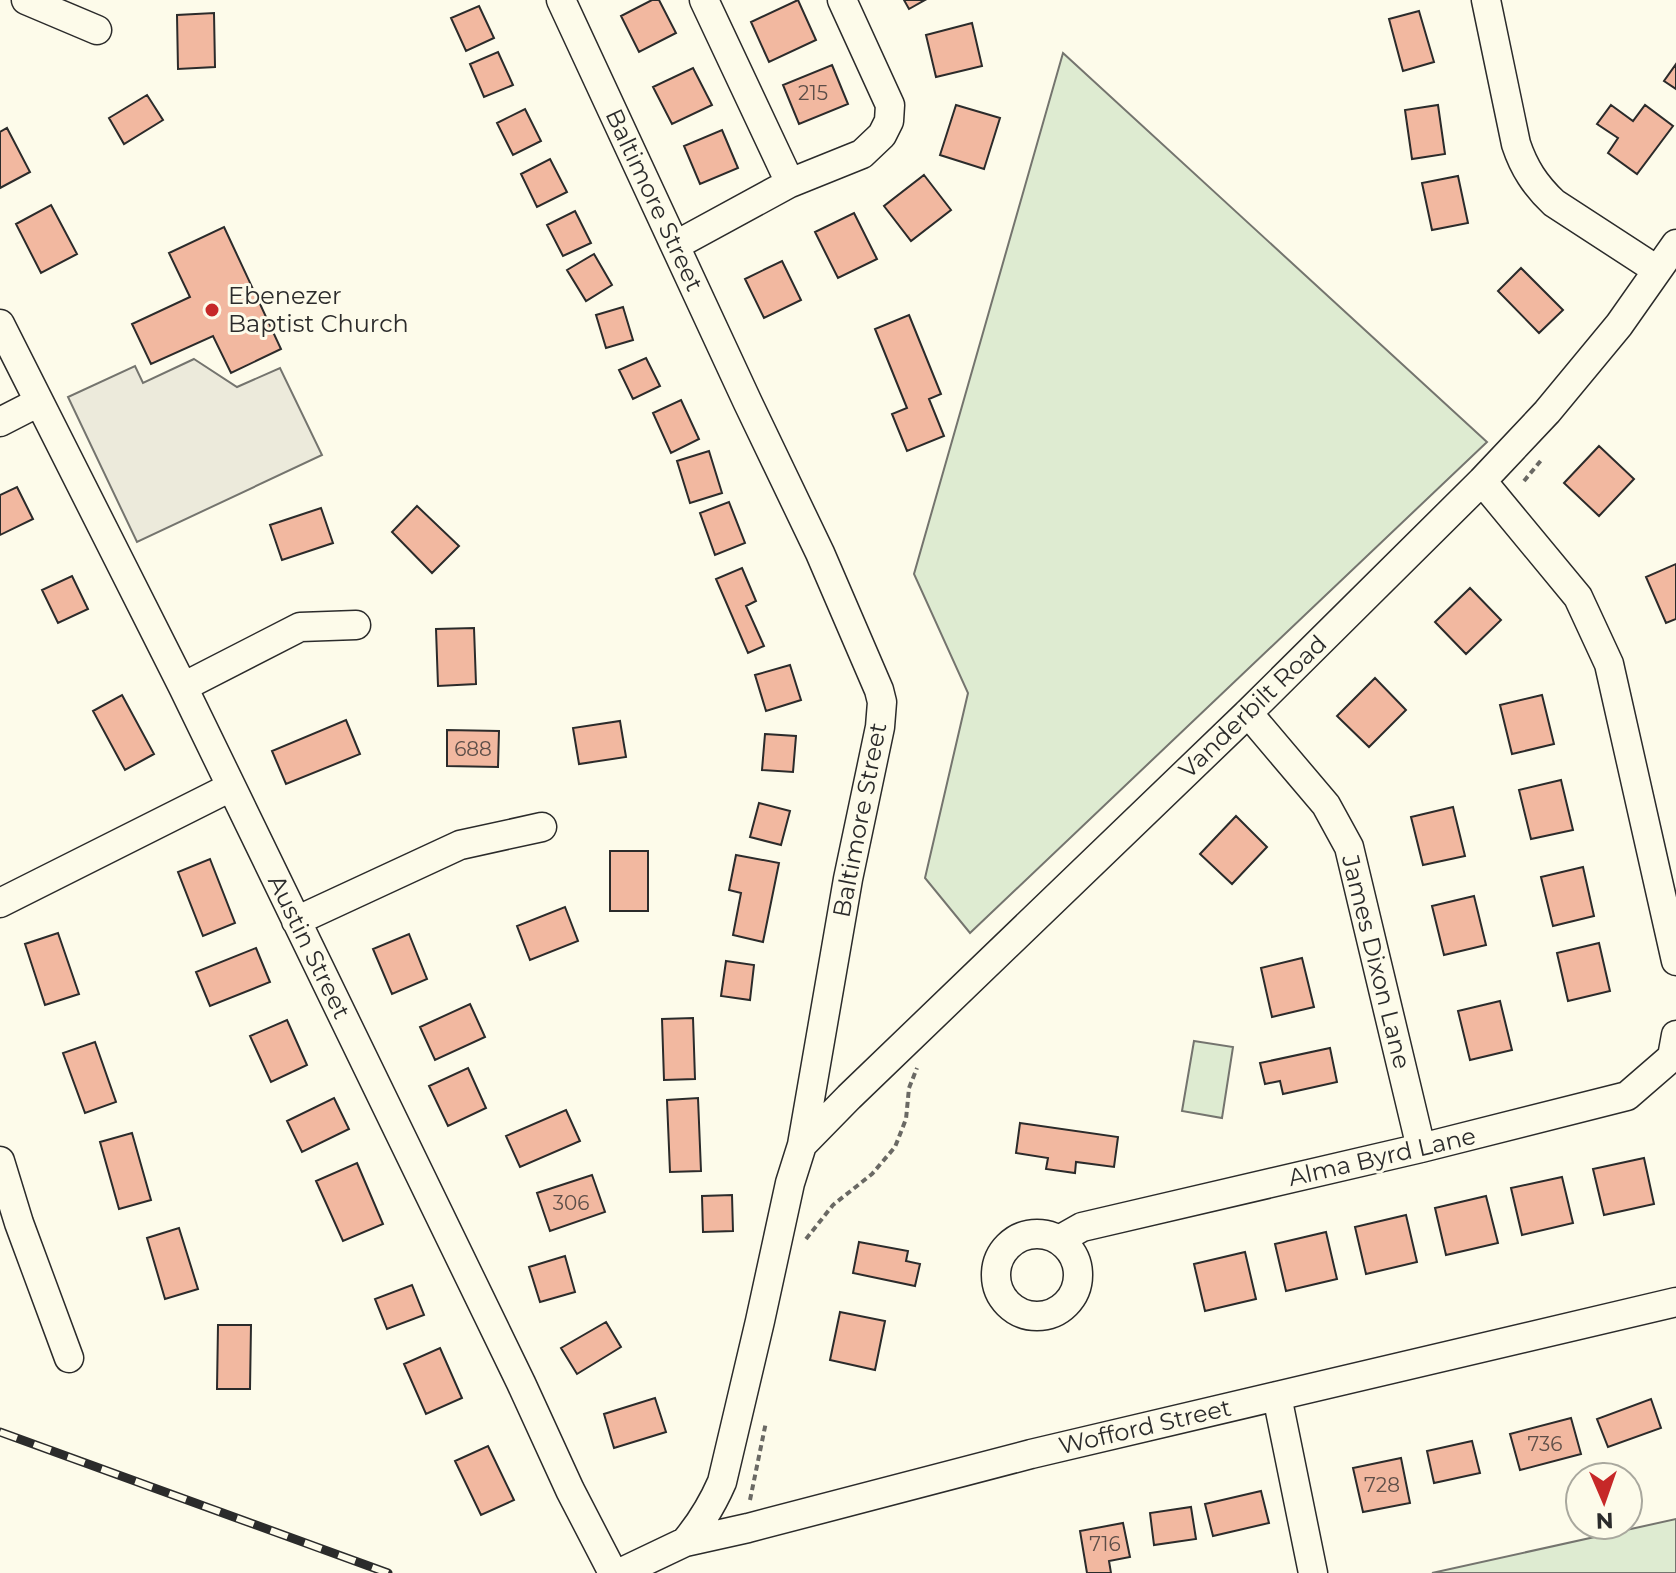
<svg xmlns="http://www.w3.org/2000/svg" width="1676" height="1573" viewBox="0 0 1676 1573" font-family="Montserrat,sans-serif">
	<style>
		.green { fill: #deebd1; stroke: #74746e; stroke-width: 2 }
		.parking { fill: #eceadb; stroke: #74746e; stroke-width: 2 }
		.building { fill: #f2b8a0; stroke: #2b2b2b; stroke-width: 2 }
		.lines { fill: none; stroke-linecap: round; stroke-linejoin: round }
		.minor-casing { stroke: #2b2b2b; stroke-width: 31 }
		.path { stroke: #6a6964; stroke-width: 4; stroke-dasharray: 6 4; stroke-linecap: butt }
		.minor { stroke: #fdfbea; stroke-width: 28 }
		.rail-casing { stroke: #2b2b2b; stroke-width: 9 }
		.rail { stroke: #fdfbea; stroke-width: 6; stroke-dasharray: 18; stroke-linecap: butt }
		.poi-dot { fill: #c62828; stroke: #fdfbea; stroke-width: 3 }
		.labels { text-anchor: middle; stroke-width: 6; stroke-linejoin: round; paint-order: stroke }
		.number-label { font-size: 20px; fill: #5d4e48 }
		.street-label { font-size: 24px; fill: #2b2b2b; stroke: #fdfbea }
		.poi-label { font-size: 24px; fill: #2b2b2b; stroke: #fdfbea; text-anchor: start }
	</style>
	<rect width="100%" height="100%" fill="#fdfbea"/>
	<!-- green -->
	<path class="green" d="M 1063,53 L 1487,442 L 970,933 L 925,878 L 968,693 L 914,574 Z
		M 1194,1041 L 1233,1047 L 1222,1118 L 1182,1111 Z
		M 1676,1519 L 1676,1573 L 1432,1573 Z"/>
	<!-- parking -->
	<path class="parking" d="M 194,359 L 237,387 L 280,368 L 322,455 L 137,542 L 68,397 L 135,366 L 143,383 Z"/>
	<!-- building -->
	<path class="building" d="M 652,0 L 659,0 L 676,33 L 639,52 L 621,16 Z
		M 798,0 L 816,40 L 769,62 L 751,22 Z
		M 904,0 L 925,0 L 909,9 Z
		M 479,6 L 494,38 L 466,51 L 451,18 Z
		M 1419,11 L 1434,62 L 1403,71 L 1389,19 Z
		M 214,13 L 215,67 L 178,69 L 177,15 Z
		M 972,23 L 982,66 L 936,77 L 926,35 Z
		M 498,52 L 513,85 L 484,97 L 470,64 Z
		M 1676,64 L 1676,89 L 1664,81 Z
		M 832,65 L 848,104 L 799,124 L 783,85 Z
		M 693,68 L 712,105 L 672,124 L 653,87 Z
		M 147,95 L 163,120 L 124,144 L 109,118 Z
		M 956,105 L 1000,118 L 984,169 L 940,155 Z
		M 1438,105 L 1445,154 L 1412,159 L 1405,110 Z
		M 1611,105 L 1633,121 L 1645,105 L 1673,126 L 1637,174 L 1608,153 L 1618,138 L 1597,124 Z
		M 525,109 L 541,141 L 513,155 L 497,123 Z
		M 7,128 L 30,172 L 0,188 L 0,132 Z
		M 722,130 L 738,168 L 700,184 L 684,146 Z
		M 550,159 L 567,192 L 537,207 L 521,174 Z
		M 924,175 L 951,210 L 911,241 L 884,206 Z
		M 1458,176 L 1468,223 L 1432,230 L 1422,183 Z
		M 51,205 L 77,254 L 41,273 L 16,224 Z
		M 575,211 L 591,243 L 563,256 L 547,225 Z
		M 854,213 L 877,259 L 838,278 L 815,232 Z
		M 224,227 L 281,349 L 231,373 L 213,336 L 151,364 L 132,324 L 190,297 L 169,253 Z
		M 594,254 L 612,285 L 586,301 L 567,270 Z
		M 782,261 L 801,300 L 764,318 L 745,279 Z
		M 1521,268 L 1563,310 L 1539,333 L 1498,291 Z
		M 623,307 L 633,340 L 606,348 L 596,315 Z
		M 909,315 L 941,394 L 929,399 L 944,436 L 907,451 L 892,414 L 907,408 L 875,329 Z
		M 646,358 L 660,386 L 633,399 L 619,370 Z
		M 681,400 L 699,439 L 671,453 L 653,413 Z
		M 1599,446 L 1634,479 L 1599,516 L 1564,483 Z
		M 709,451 L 722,493 L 690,503 L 677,461 Z
		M 17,487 L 33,519 L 0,535 L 0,495 Z
		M 729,502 L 745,543 L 715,555 L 700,513 Z
		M 417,506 L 459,546 L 432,573 L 392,532 Z
		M 321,508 L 333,543 L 282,560 L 270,525 Z
		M 1676,564 L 1676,619 L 1666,623 L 1646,577 Z
		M 742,568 L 756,601 L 746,606 L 764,646 L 748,653 L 716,579 Z
		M 72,576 L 88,609 L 58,623 L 42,590 Z
		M 1470,588 L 1501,620 L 1466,654 L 1435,622 Z
		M 474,628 L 476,684 L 438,686 L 436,629 Z
		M 790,665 L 801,700 L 766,711 L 755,675 Z
		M 1375,678 L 1406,710 L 1369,747 L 1337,716 Z
		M 122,695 L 154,754 L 125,770 L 93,711 Z
		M 1542,695 L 1554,744 L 1512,754 L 1500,705 Z
		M 346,720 L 360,754 L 286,784 L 272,751 Z
		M 620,721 L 626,757 L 579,764 L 573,728 Z
		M 447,730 L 499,731 L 498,767 L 447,766 Z
		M 765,734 L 796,736 L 793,772 L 762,770 Z
		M 1561,780 L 1573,830 L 1531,839 L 1519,790 Z
		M 759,803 L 790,811 L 781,845 L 750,837 Z
		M 1453,807 L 1465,856 L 1423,865 L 1411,817 Z
		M 1236,816 L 1267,847 L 1232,884 L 1200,854 Z
		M 610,851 L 648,851 L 648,911 L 610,911 Z
		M 736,855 L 779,863 L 763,942 L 733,935 L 741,893 L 729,890 Z
		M 210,859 L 235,923 L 203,936 L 178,872 Z
		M 1583,867 L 1594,916 L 1553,926 L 1541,877 Z
		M 1474,896 L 1486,945 L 1444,955 L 1432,906 Z
		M 565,907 L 578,941 L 530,960 L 517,926 Z
		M 58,933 L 79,994 L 45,1005 L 25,944 Z
		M 409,934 L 427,979 L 392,994 L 373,949 Z
		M 1599,943 L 1610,991 L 1568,1001 L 1557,953 Z
		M 256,948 L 270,982 L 210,1006 L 196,972 Z
		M 1302,958 L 1314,1007 L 1272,1017 L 1261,968 Z
		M 726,961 L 754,965 L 750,1000 L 721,996 Z
		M 1500,1001 L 1512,1050 L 1470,1060 L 1458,1011 Z
		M 470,1004 L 485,1037 L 435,1060 L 420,1027 Z
		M 693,1018 L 695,1079 L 664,1080 L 662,1019 Z
		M 287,1020 L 307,1065 L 271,1082 L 250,1036 Z
		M 95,1042 L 116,1102 L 85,1113 L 63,1053 Z
		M 1330,1048 L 1337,1082 L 1283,1094 L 1280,1081 L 1265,1084 L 1260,1063 Z
		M 468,1068 L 486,1108 L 448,1126 L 429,1086 Z
		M 334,1098 L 349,1129 L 302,1152 L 287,1121 Z
		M 698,1098 L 701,1171 L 670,1172 L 667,1100 Z
		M 566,1110 L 580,1141 L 520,1167 L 506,1136 Z
		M 1020,1123 L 1118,1137 L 1114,1167 L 1076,1162 L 1075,1173 L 1046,1169 L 1048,1158 L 1016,1153 Z
		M 132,1133 L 151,1200 L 119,1209 L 100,1142 Z
		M 1644,1158 L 1654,1204 L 1604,1215 L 1593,1169 Z
		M 357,1163 L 383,1224 L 343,1241 L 316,1181 Z
		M 592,1175 L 605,1212 L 550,1231 L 537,1193 Z
		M 1562,1177 L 1573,1223 L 1522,1235 L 1511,1188 Z
		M 732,1195 L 733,1231 L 703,1232 L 702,1196 Z
		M 1486,1196 L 1498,1243 L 1446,1255 L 1435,1208 Z
		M 1406,1215 L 1417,1262 L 1366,1274 L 1355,1227 Z
		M 179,1228 L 198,1289 L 165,1299 L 147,1238 Z
		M 1326,1232 L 1337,1279 L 1286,1291 L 1275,1244 Z
		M 859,1242 L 908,1251 L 906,1261 L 920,1264 L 915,1286 L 853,1273 Z
		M 1245,1252 L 1256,1299 L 1205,1311 L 1194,1264 Z
		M 565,1256 L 575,1292 L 540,1302 L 529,1267 Z
		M 412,1285 L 424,1315 L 387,1329 L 375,1299 Z
		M 840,1312 L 885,1321 L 875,1370 L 830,1360 Z
		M 606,1322 L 621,1347 L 577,1374 L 561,1348 Z
		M 218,1325 L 251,1325 L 250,1389 L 217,1389 Z
		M 440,1348 L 462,1398 L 426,1414 L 404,1364 Z
		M 655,1398 L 666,1432 L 614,1448 L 604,1414 Z
		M 1651,1399 L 1661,1428 L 1608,1447 L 1597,1419 Z
		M 1571,1418 L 1581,1454 L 1520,1470 L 1510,1434 Z
		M 1472,1441 L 1480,1473 L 1434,1483 L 1427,1451 Z
		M 488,1446 L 514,1500 L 481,1515 L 455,1461 Z
		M 1401,1458 L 1410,1503 L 1363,1512 L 1353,1468 Z
		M 1261,1491 L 1269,1523 L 1213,1536 L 1205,1504 Z
		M 1191,1507 L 1196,1539 L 1154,1545 L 1150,1513 Z
		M 1123,1523 L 1130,1557 L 1109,1561 L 1111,1573 L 1087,1573 L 1080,1531 Z"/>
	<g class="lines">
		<defs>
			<path id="minor" d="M 26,0 L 97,30
				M 561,0 L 748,403 L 820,553 L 879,690 L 882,702 L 880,727 L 848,879 L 802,1145 L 790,1183 L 760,1321 L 722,1482 C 712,1505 701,1523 685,1542
				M 704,0 L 790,183
				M 1486,0 L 1516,144 C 1524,168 1535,185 1554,203 L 1657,270
				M 676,245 L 790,183 L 862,154 L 882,135 L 889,121 L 890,105 L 842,0
				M 0,324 L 183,687 L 521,1383 L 570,1490 L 613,1573
				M 0,422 L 39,402
				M 1482,481 L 1578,597 L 1609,664 L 1676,961
				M 183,687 L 300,627 L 356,625
				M 1248,713 L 1326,805 L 1349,847 L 1421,1148
				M 0,903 L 231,787
				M 296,921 L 460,845 L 542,827
				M 802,1145 L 849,1097 L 1248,713 L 1482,481 L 1547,412 L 1619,325 L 1676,244
				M 0,1161 L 19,1223 L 69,1358
				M996 1275a41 41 0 1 1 82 0a41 41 0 1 1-82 0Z
				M 1059,1240 L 1082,1227 L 1421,1148 L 1627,1096 L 1672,1057 L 1676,1035
				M 1277,1396 L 1313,1573
				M 620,1573 L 685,1542 L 748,1528 L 1031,1454 L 1676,1302"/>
		</defs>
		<!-- minor casing -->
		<use href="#minor" class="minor-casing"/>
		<!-- path -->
		<path class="path" d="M 1524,481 L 1543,458
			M 806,1239 L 833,1205 L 872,1174 L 895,1147 L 906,1119 L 909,1088 L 917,1068
			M 750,1500 L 766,1422"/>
		<!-- minor -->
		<use href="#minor" class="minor"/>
		<defs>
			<path id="rail" d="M 0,1432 L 388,1573"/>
		</defs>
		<!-- rail casing -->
		<use href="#rail" class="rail-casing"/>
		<!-- rail -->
		<use href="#rail" class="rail"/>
	</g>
	<!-- markers -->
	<circle class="poi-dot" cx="212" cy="310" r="8"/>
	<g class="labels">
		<!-- number labels -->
		<g class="number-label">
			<text x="813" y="100">215</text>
			<text x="473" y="756">688</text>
			<text x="571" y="1210">306</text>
			<text x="1545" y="1451">736</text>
			<text x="1382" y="1492">728</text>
			<text x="1105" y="1551">716</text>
		</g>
		<!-- street labels -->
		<g class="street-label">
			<text transform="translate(654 200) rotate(65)" y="8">Baltimore Street</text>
			<text transform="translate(1253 707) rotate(-44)" y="8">Vanderbilt Road</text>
			<text transform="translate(860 820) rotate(-79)" y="8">Baltimore Street</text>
			<text transform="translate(309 947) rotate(64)" y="8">Austin Street</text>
			<text transform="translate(1376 962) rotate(76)" y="8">James Dixon Lane</text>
			<text transform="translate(1382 1157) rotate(-13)" y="8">Alma Byrd Lane</text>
			<text transform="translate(1145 1427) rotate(-13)" y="8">Wofford Street</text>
		</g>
		<!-- poi labels -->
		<g class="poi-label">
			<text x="228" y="304">Ebenezer<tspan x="228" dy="28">Baptist Church</tspan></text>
		</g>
	</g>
	<!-- north arrow -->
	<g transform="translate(1604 1501) rotate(178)"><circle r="38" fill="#fdfbea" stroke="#a9a89e" stroke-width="2"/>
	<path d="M0-6L14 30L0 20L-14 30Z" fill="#c62828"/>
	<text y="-12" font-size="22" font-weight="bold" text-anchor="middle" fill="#2b2b2b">N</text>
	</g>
</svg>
